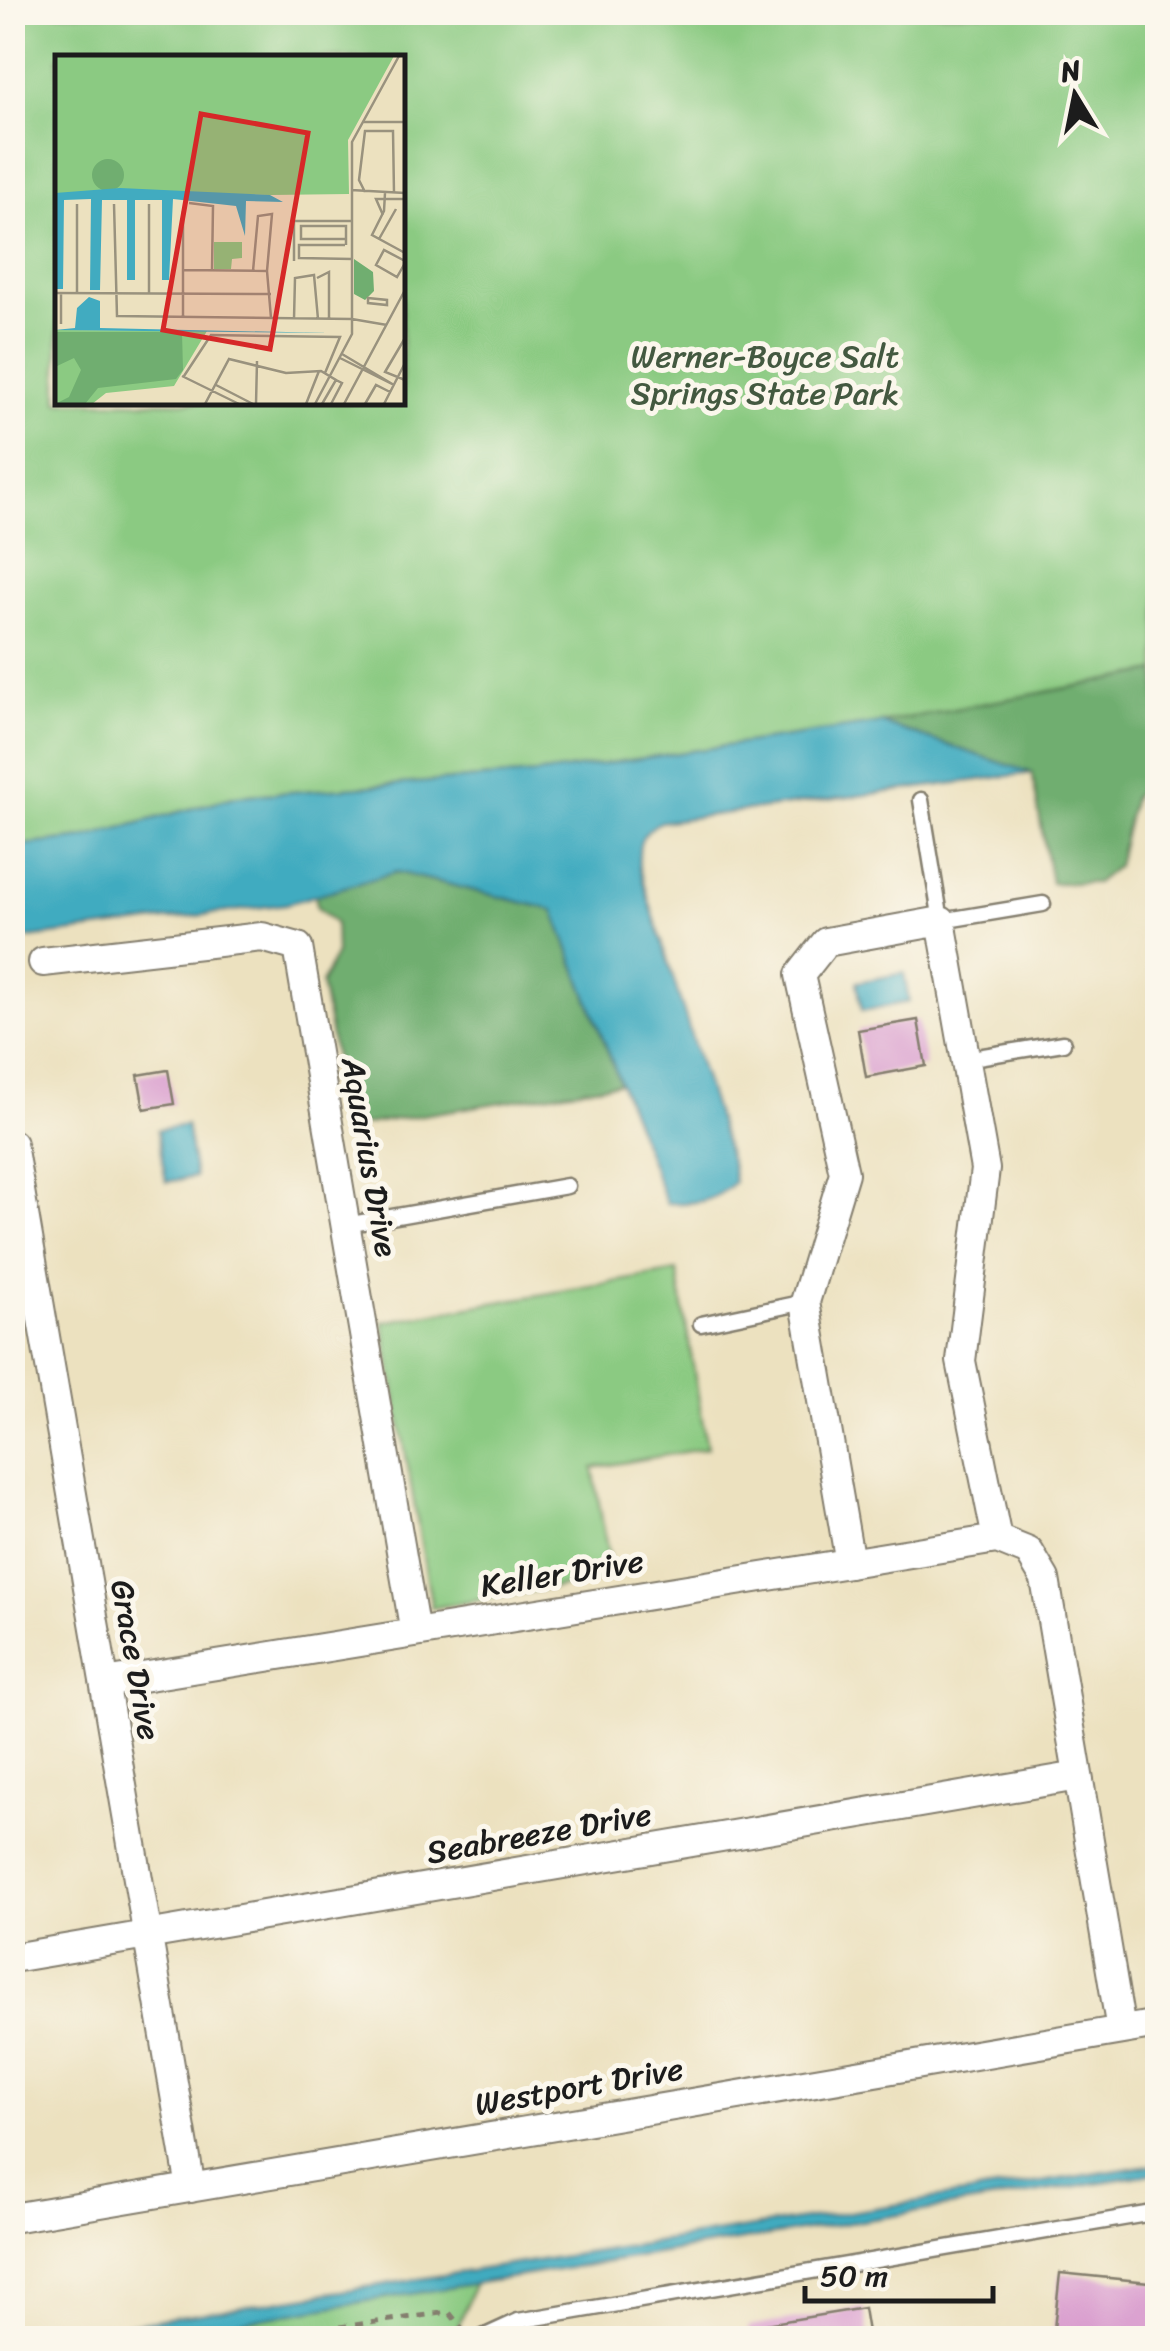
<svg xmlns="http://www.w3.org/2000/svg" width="1170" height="2351" viewBox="0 0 1170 2351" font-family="Sriracha,sans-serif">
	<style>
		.green { fill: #8bca82; stroke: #54734f; stroke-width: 2.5; fill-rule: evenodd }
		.forest { fill: #70ae70; stroke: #466546; stroke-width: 2.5 }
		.water { fill: #41abc0; stroke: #2e646e; stroke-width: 2.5 }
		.building { fill: #d89acd }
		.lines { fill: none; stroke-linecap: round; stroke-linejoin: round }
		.lane-casing { stroke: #847e6e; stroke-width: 19 }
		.street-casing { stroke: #847e6e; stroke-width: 32 }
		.path { stroke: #847e6e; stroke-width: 5; stroke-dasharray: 8 8; stroke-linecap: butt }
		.lane { stroke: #fff; stroke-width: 14 }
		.street { stroke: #fff; stroke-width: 28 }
		.labels { text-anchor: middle; stroke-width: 10; stroke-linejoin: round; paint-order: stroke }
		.park-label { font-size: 32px; fill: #435940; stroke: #fbf7ec }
		.street-label { font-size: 32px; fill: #1c1c1c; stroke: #fbf7ec }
		.inset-road { fill: none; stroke: #99927e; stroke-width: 2.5 }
		.view { fill: #d62828; fill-opacity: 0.15; stroke: #d62828; stroke-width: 5 }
		.inset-edge { fill: none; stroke: #1c1c1c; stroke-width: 5 }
	</style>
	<rect width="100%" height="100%" fill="#fbf7ec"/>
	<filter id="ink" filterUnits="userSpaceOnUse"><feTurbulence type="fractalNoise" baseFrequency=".01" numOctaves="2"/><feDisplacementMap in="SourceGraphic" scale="20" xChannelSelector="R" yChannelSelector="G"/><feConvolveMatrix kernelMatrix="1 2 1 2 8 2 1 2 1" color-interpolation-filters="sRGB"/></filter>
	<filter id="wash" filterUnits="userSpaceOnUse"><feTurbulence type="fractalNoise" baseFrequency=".0048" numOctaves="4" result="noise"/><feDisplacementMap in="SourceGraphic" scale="40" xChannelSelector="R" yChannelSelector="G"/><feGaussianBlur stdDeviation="2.25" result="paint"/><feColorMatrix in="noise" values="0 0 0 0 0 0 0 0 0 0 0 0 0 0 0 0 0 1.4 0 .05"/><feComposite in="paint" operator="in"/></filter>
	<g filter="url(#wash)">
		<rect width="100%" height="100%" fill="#ece1bf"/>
		<!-- green -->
		<path class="green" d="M 12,13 L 1157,13 L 1157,671 L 881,723 L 536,774 L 237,796 L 84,838 L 13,846 ZM 58,58 L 402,58 L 402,402 L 58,402 Z
			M 677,1271 L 707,1448 L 593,1468 L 612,1578 L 432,1608 L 383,1322 Z
			M 475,2282 L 454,2338 L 139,2338 Z"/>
		<!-- forest -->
		<path class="forest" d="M 1157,671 L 1157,767 L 1133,797 L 1117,866 L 1096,883 L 1051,883 L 1032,773 L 881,723 Z
			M 397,872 L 554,910 L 620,1083 L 348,1127 L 321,984 L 336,953 L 335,923 L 317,907 L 315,893 Z"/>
		<!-- water -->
		<path class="water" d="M 881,723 L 1032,773 L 660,822 C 639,834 638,845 639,868 L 732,1167 L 734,1182 C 715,1203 693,1204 666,1203 L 554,910 L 397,872 L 286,904 L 13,940 L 13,846 L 84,838 L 237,796 L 536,774 Z
			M 904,973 L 909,1002 L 862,1011 L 857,982 Z
			M 186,1125 L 195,1177 L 166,1182 L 157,1130 Z
			M 1157,2164 L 1157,2173 L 139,2338 L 39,2338 Z"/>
		<g id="blocks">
			<!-- building -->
			<path class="building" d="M 918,1020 L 926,1066 L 866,1077 L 858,1030 Z
				M 168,1070 L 174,1104 L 144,1109 L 138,1075 Z
				M 1060,2273 L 1158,2283 L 1158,2338 L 1053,2338 Z
				M 864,2308 L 869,2338 L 749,2338 L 748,2327 Z"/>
		</g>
	</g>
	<g filter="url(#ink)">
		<use href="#blocks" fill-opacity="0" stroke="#847e6e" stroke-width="2.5"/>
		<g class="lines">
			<defs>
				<path id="lane" d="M 921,800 L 941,921 L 1043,904
					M 1154,803 L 1158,824
					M 965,1059 L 1063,1043
					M 346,1225 L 567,1186
					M 701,1324 L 805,1302
					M 481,2338 L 518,2321 L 1158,2212"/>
				<path id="street" d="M 43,962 L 262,937 L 298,947 L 415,1633
					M 12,1144 L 191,2188
					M 850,1563 L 805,1302 L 844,1173 L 800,975 L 826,942 L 941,921 L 985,1169 L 961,1361 L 997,1539
					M 105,1683 L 997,1539 L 1029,1552 L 1045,1579 L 1121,2030
					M 12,1958 L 1078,1776
					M 12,2218 L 1158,2024"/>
			</defs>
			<!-- lane casing -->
			<use href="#lane" class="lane-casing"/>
			<!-- street casing -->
			<use href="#street" class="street-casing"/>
			<!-- path -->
			<path class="path" d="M 260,2338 L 449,2312 L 464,2331"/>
			<!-- lane -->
			<use href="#lane" class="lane"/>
			<!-- street -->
			<use href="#street" class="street"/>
		</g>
	</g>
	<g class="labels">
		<!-- park labels -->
		<g class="park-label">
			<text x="765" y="367">Werner-Boyce Salt<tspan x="765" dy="37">Springs State Park</tspan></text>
		</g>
		<!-- street labels -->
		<g class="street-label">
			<text transform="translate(370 1157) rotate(80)" y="11">Aquarius Drive</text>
			<text transform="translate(562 1573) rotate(-9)" y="11">Keller Drive</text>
			<text transform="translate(136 1660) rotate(80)" y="11">Grace Drive</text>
			<text transform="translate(539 1833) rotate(-10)" y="11">Seabreeze Drive</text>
			<text transform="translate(579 2086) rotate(-10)" y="11">Westport Drive</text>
		</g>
	</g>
	<!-- overview -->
	<g transform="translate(55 55)">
		<rect width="350" height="350" fill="#ece1bf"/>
		<path d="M 0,1 L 339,1 L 293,85 L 294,139 L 215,140 L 0,138 ZM 159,187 L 187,187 L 187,203 L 177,204 L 176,214 L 159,214 ZM 0,275 L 152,276 L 119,331 L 51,338 L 37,349 L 0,349 Z" fill="#8bca82"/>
		<path d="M37 120a16 16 0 1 1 32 0a16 16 0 1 1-32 0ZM 299,204 L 318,217 L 319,236 L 310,245 L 299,239 ZM 0,277 L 127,277 L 128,315 L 121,324 L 43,333 L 30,349 L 0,349 L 14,342 L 26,315 L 19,303 L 0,312 Z" fill="#70ae70"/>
		<path d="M 65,133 L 215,140 L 228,147 L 191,146 L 190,181 L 181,151 L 118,144 L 114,225 L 107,225 L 107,145 L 80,145 L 80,225 L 72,225 L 72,145 L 47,145 L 45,235 L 35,235 L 36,144 L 9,145 L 8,234 L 0,234 L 0,138 ZM 34,242 L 45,246 L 45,273 L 275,278 L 0,275 L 20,273 L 22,253 Z" fill="#41abc0"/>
		<path class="inset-road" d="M 307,67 L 350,67M 296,135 L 350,138M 310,137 L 304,125 L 310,76 L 338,76 L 339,138M 330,138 L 329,156 L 317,180 L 350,198M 134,148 L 158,151 L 157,216M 59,149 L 62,261 L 297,264 L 332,270M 328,160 L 321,144 L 350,144M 290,184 L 246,184 L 246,171 L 291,171 L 291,190M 324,184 L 341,154M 290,190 L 244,190 L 244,203 L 297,204M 239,206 L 239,166 L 296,166M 350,206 L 329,195 L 321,210 L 342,222 L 350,208M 128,215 L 212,216 L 216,263M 198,216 L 203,161 L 217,159 L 212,216M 262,223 L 274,217 L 274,264M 0,238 L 216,239M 6,238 L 6,269M 22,238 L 22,149M 94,239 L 94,149M 313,243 L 332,245 L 332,250 L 313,248 ZM 128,263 L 128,156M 239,264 L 240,223 L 259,220 L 263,264M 350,283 L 330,317 L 350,325M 285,303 L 339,330 L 287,299M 127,321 L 184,349M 129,321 L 156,280 L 285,282 L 270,318M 161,330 L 198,349M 150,349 L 174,304 L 231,318 L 266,316 L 281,325 L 267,349M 201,349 L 202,306M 251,349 L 264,316M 260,349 L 297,279 L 297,87 L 344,1M 276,349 L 287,328 L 281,325M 289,349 L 350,235M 310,349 L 321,330 L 335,337M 329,349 L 350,308"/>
		<path class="view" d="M 146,59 L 253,78 L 215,294 L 108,275 Z"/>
		<rect width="350" height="350" class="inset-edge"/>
	</g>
	<!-- margin -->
	<rect width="1170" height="2351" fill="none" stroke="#fbf7ec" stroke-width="50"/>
	<!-- north arrow -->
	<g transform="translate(1075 95) rotate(350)" stroke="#fbf7ec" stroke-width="8" paint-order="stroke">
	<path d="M0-8L18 38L0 25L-18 38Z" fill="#1c1c1c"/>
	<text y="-15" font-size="28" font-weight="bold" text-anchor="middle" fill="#1c1c1c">N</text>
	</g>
	<!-- scale -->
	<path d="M805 2286v15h188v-15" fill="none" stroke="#1c1c1c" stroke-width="5"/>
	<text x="820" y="2286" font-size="30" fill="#1c1c1c" stroke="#fbf7ec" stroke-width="8" paint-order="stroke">50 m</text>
</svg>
